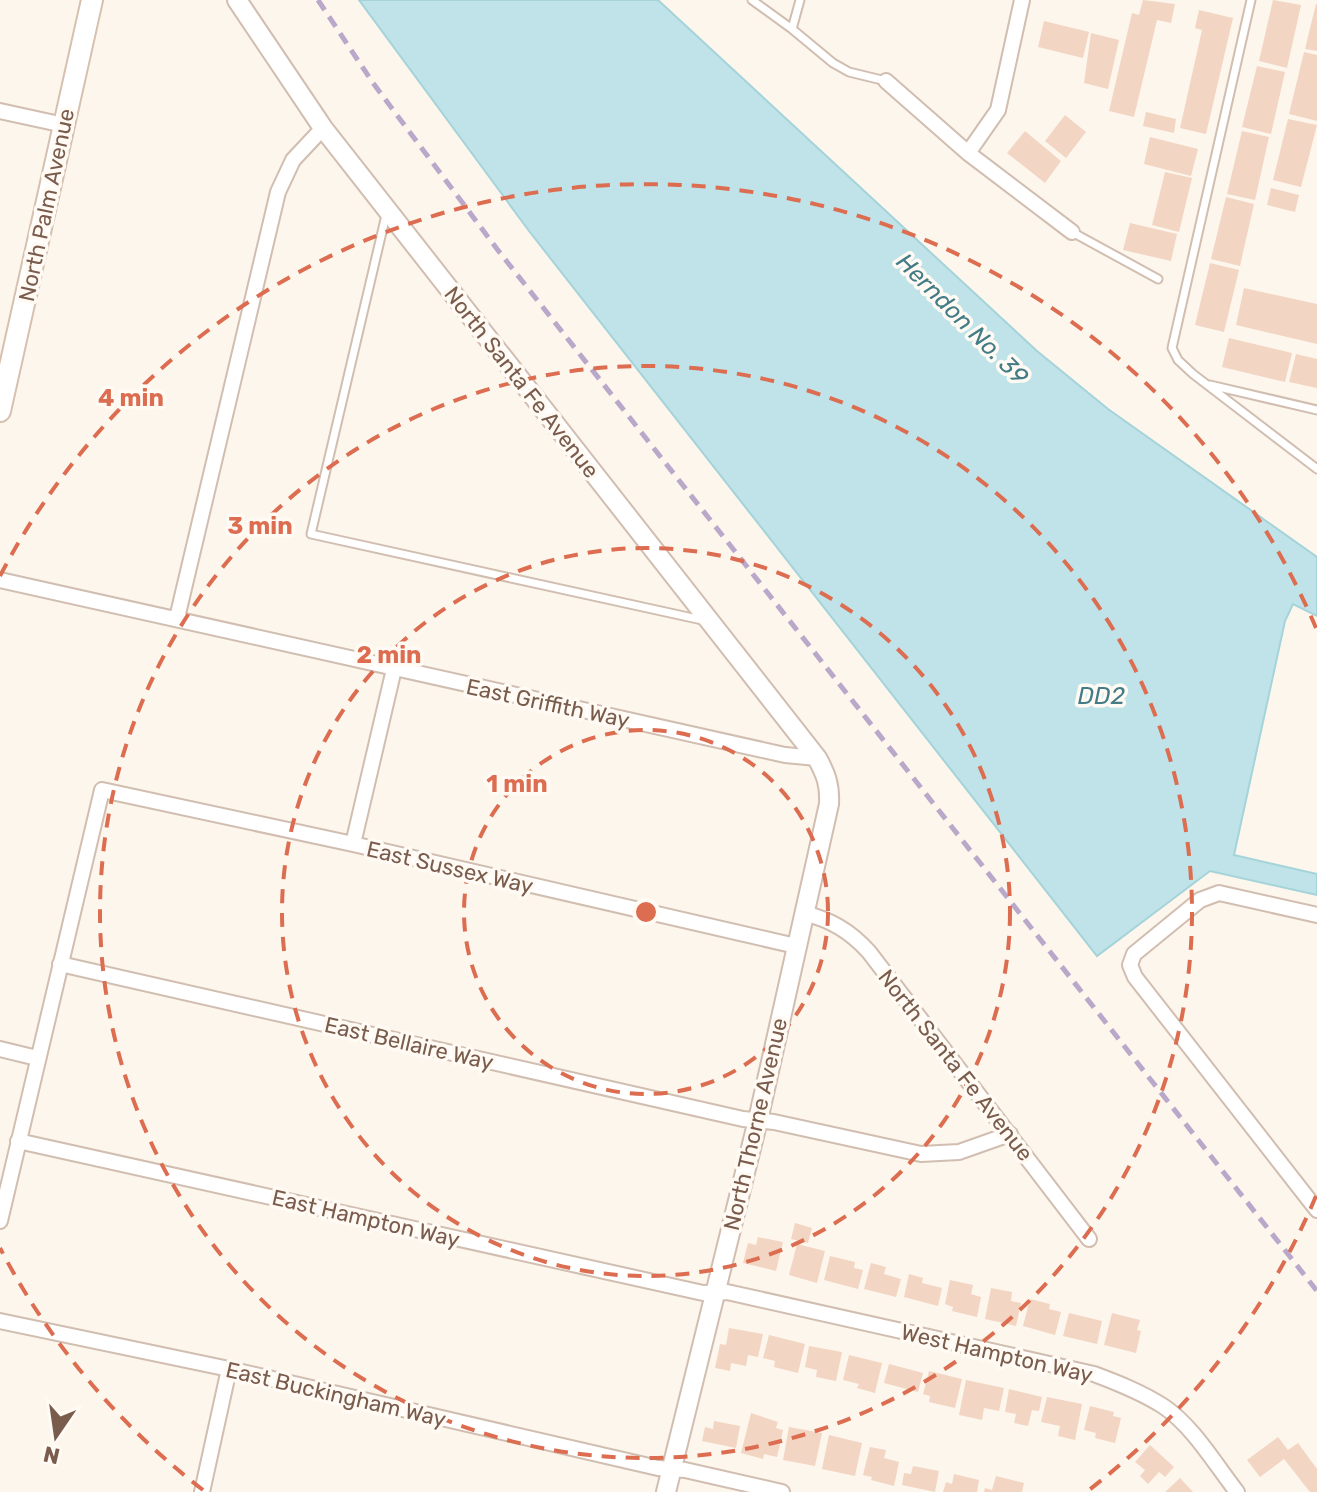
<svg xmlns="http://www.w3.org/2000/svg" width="1317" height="1492" viewBox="0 0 1317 1492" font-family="Rubik,sans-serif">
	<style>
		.water { fill: #bfe3e8; stroke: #a5d3da; stroke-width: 2 }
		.building { fill: #f3d5c3 }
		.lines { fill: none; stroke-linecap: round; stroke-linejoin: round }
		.service-casing { stroke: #d1beb0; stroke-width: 11 }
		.minor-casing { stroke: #d1beb0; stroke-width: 18 }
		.tertiary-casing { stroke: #d1beb0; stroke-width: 22 }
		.secondary-casing { stroke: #d6c0b0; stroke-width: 24 }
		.service { stroke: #fff; stroke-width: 7 }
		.minor { stroke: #fff; stroke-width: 14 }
		.tertiary { stroke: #fff; stroke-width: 18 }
		.secondary { stroke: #fff; stroke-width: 20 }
		.rail { stroke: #b9a8c9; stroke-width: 5; stroke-dasharray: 12 8; stroke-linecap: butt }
		.ring { fill: none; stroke: #dc6d51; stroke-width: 4; stroke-dasharray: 14 10 }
		.labels { text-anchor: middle; stroke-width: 7; stroke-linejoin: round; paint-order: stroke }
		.street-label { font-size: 22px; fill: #7a5c4d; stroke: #fffaf3 }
		.water-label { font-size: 24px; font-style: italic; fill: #437c86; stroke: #fffaf3 }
		.centre { fill: #dc6d51; stroke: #fffaf3; stroke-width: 4 }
		.ring-label { font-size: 24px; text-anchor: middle; font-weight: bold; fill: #dc6d51; stroke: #fffaf3; stroke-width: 7; stroke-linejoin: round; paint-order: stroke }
	</style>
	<rect width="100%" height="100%" fill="#fdf6ec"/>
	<!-- water -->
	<path class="water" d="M 359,0 L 658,0 L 1037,351 L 1108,409 L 1317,557 L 1317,616 L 1293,604 L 1285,621 L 1234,855 L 1317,874 L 1317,895 L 1210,871 L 1097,956 L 529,231 Z"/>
	<!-- building -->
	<path class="building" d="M 1143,0 L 1175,4 L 1171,23 L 1157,20 L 1134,117 L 1109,111 L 1132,13 L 1139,15 Z
		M 1273,0 L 1301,5 L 1287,68 L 1259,61 Z
		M 1316,4 L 1317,4 L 1317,51 L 1305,49 Z
		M 1199,10 L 1233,18 L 1206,134 L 1180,128 L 1202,30 L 1195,28 Z
		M 1044,21 L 1089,32 L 1083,58 L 1038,47 Z
		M 1091,33 L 1119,40 L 1108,89 L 1084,83 Z
		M 1304,52 L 1317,55 L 1317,121 L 1289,114 Z
		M 1257,66 L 1285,72 L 1271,134 L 1242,127 Z
		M 1146,112 L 1176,119 L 1174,133 L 1143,126 Z
		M 1065,115 L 1086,132 L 1066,158 L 1045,141 Z
		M 1288,119 L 1317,125 L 1301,187 L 1273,180 Z
		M 1025,131 L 1061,161 L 1045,183 L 1007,153 Z
		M 1242,131 L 1269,137 L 1255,200 L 1227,194 Z
		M 1150,137 L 1198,149 L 1191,176 L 1144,164 Z
		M 1165,172 L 1192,178 L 1179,232 L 1152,225 Z
		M 1271,188 L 1299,195 L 1295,212 L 1267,205 Z
		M 1226,197 L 1254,204 L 1240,266 L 1211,259 Z
		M 1130,223 L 1177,234 L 1171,261 L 1123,250 Z
		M 1210,263 L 1239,270 L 1224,332 L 1195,325 Z
		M 1244,288 L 1317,304 L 1317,344 L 1236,325 Z
		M 1229,338 L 1292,353 L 1285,382 L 1222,367 Z
		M 1296,354 L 1317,359 L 1317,388 L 1289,382 Z
		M 795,1223 L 812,1228 L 808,1243 L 791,1239 Z
		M 758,1237 L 783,1242 L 776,1271 L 743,1263 L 748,1243 L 756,1245 Z
		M 797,1244 L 825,1251 L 817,1283 L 789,1275 Z
		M 830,1256 L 855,1262 L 854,1268 L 863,1270 L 858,1289 L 824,1280 Z
		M 871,1263 L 886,1267 L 884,1274 L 901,1279 L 896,1297 L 864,1289 Z
		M 909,1274 L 923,1278 L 922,1283 L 942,1288 L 938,1306 L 904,1297 Z
		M 950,1280 L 973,1285 L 971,1294 L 981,1297 L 977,1317 L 952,1311 L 953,1307 L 945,1304 Z
		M 991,1288 L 1012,1292 L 1011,1301 L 1021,1303 L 1016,1326 L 985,1319 Z
		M 1030,1299 L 1050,1304 L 1049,1309 L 1061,1312 L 1055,1335 L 1023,1326 Z
		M 1069,1313 L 1102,1321 L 1097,1344 L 1063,1336 Z
		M 1112,1313 L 1140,1320 L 1137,1330 L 1141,1331 L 1136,1353 L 1104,1345 Z
		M 729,1328 L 763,1334 L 758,1357 L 748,1355 L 746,1366 L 731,1363 L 730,1371 L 715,1368 L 720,1344 L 726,1345 Z
		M 769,1335 L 805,1344 L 798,1373 L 774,1367 L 775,1361 L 763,1358 Z
		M 809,1346 L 842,1352 L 836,1381 L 816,1377 L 817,1370 L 805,1367 Z
		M 849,1355 L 882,1363 L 875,1393 L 857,1388 L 859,1384 L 843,1380 Z
		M 889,1364 L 923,1373 L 918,1392 L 884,1383 Z
		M 929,1371 L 962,1379 L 955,1408 L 929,1402 L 930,1396 L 923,1394 Z
		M 966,1380 L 1004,1388 L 999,1411 L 984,1408 L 982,1420 L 959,1415 Z
		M 1009,1389 L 1042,1397 L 1039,1411 L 1032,1410 L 1028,1426 L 1014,1423 L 1016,1414 L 1005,1412 Z
		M 1047,1397 L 1082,1404 L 1075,1440 L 1058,1436 L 1060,1426 L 1041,1422 Z
		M 1090,1406 L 1114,1412 L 1113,1416 L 1121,1418 L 1115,1443 L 1095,1438 L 1096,1433 L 1084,1430 Z
		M 751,1413 L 778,1422 L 776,1428 L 783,1430 L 777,1457 L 764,1454 L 763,1459 L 741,1453 Z
		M 714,1421 L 740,1426 L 736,1448 L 702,1441 L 705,1427 L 713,1429 Z
		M 789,1427 L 822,1433 L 815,1466 L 783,1460 Z
		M 829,1435 L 862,1443 L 855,1476 L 822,1469 Z
		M 1278,1437 L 1288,1450 L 1298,1443 L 1317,1469 L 1317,1492 L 1310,1492 L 1284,1459 L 1260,1477 L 1247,1460 Z
		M 1150,1445 L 1174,1467 L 1165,1477 L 1159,1472 L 1148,1484 L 1140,1476 L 1145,1470 L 1135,1462 Z
		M 870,1447 L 886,1450 L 884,1458 L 899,1462 L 894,1486 L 871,1480 L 872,1477 L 863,1475 Z
		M 913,1466 L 939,1471 L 935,1492 L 902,1485 L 904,1473 L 911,1474 Z
		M 954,1474 L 979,1480 L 977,1492 L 943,1492 L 946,1482 L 952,1484 Z
		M 996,1476 L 1024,1483 L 1022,1492 L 984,1492 L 985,1488 L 992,1490 Z
		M 1180,1478 L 1193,1492 L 1165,1492 Z"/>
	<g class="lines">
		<defs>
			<path id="service" d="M 752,0 L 792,29
				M 800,0 L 792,29 L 833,63 L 849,72 L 886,81
				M 1251,0 L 1172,348 L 1178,360 L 1193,374 L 1317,469
				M 386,215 L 311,534 L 702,620
				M 1072,232 L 1158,279
				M 1210,385 L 1317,410"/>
			<path id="minor" d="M 886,81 L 968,153 L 1072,232
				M 0,111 L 64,125
				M 968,153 L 998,110 L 1022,0
				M 0,580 L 785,755 L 817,758
				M 177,618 L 278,192 L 293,160 L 323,128
				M 353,844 L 394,669
				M 804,913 C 831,920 850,931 869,952 L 1089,1239
				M 1317,915 L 1219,893 L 1200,900 L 1134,954 L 1130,965 L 1135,977 L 1317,1210
				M 60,964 L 743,1119 L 774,1122 L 921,1154 L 959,1152 L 1010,1134
				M 0,1049 L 37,1058
				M 18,1141 L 703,1293 L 727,1292 L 1094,1374 C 1118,1383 1141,1392 1163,1406 C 1193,1426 1215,1464 1237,1492
				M 0,1221 L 102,790 L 353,844 L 796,946
				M 0,1321 L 229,1369 L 658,1468 L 685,1470 L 782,1492
				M 202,1492 L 229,1369"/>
			<path id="tertiary" d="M 237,0 L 323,128 L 817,758 C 826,774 830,785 829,804 L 758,1120 L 666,1492"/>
			<path id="secondary" d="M 0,411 L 92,0"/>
		</defs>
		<!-- service casing -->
		<use href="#service" class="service-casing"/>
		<!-- minor casing -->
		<use href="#minor" class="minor-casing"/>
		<!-- tertiary casing -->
		<use href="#tertiary" class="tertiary-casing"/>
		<!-- secondary casing -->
		<use href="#secondary" class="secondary-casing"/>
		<!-- service -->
		<use href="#service" class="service"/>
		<!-- minor -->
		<use href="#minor" class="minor"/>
		<!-- tertiary -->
		<use href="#tertiary" class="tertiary"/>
		<!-- secondary -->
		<use href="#secondary" class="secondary"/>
		<!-- rail -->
		<path class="rail" d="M 318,0 L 373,83 L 497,249 L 1317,1291"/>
	</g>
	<!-- distance rings -->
	<g class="ring">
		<circle cx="646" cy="912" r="182"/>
		<circle cx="646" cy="912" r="364"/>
		<circle cx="646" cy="912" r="546"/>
		<path d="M1316 1196A728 728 0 0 1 1089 1490M203 1490A728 728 0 0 1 0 1248M0 576A728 728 0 0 1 1316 628"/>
	</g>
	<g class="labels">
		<!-- street labels -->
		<g class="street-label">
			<text transform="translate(46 205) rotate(-78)" y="8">North Palm Avenue</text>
			<text transform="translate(522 382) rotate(52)" y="8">North Santa Fe Avenue</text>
			<text transform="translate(548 703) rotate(12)" y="8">East Griffith Way</text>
			<text transform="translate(450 867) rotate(13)" y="8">East Sussex Way</text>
			<text transform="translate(409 1043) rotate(13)" y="8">East Bellaire Way</text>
			<text transform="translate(956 1065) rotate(52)" y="8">North Santa Fe Avenue</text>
			<text transform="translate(755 1124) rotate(-77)" y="8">North Thorne Avenue</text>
			<text transform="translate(366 1218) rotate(13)" y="8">East Hampton Way</text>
			<text transform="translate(997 1353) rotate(13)" y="8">West Hampton Way</text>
			<text transform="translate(336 1394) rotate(13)" y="8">East Buckingham Way</text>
		</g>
		<!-- water labels -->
		<g class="water-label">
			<text transform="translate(962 319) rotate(45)" y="8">Herndon No. 39</text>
			<text x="1101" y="704">DD2</text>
		</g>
	</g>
	<circle cx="646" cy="912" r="12" class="centre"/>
	<g class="ring-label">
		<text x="131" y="406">4 min</text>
		<text x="260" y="534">3 min</text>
		<text x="389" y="663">2 min</text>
		<text x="517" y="792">1 min</text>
	</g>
	<!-- north arrow -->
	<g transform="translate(56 1436) rotate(193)" stroke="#fffaf3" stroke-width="6" paint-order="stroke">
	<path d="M0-6L14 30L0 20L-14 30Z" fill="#7a5c4d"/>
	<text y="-12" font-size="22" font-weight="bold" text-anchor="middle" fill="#7a5c4d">N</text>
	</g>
</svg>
